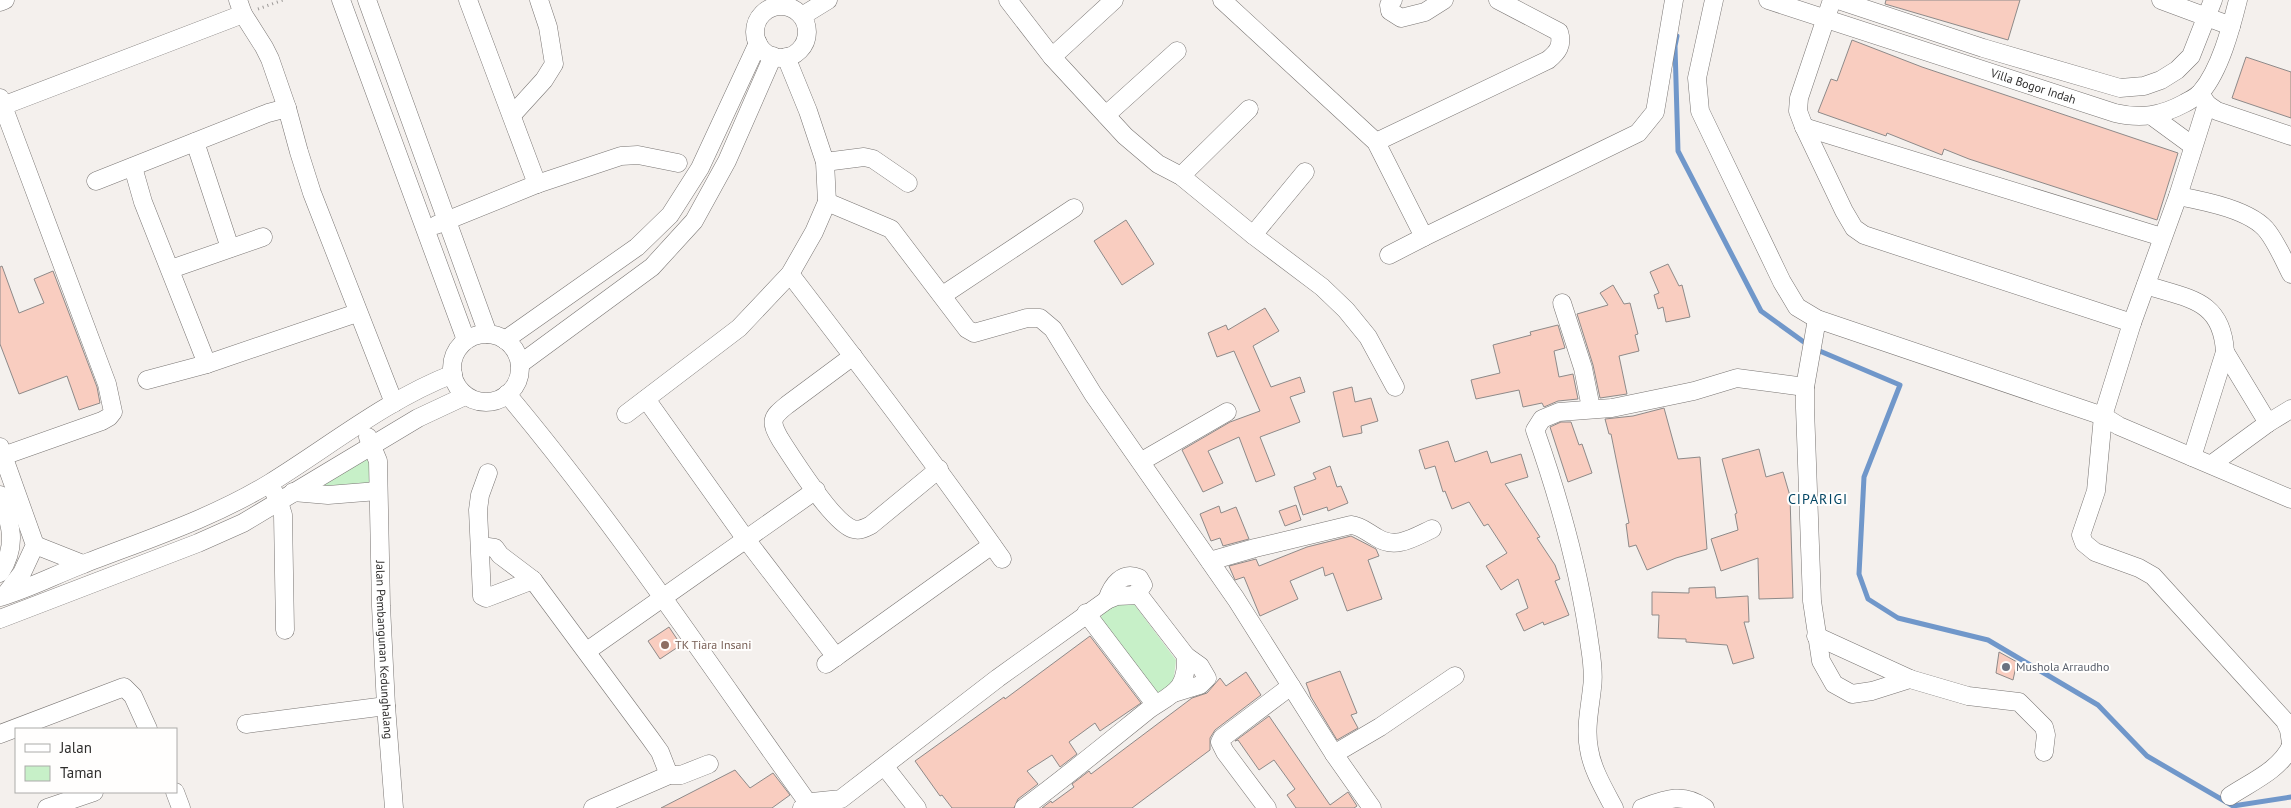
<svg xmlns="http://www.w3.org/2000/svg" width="2291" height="808" font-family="'PT Sans',sans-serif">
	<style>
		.green { fill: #c7f0c8 }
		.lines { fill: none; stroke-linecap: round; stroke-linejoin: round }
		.stream { stroke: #7097ca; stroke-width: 5 }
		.building { fill: #f9cdc0; stroke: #8e8a89 }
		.minor-casing { stroke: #797573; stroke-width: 19 }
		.path { stroke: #9c9997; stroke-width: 3; stroke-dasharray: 1 4; stroke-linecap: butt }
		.minor { stroke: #fff; stroke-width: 18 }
		.education-dot { fill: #8d6e63; stroke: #fffefd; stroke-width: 2 }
		.worship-dot { fill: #6b7280; stroke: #fffefd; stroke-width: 2 }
		.labels { text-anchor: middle; stroke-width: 4; stroke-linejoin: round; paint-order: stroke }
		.street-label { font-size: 12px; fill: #2f2e2d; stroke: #fffefd }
		.education-label { font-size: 12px; fill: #785e54; stroke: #fffefd; text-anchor: start }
		.worship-label { font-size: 12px; fill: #5b616d; stroke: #fffefd; text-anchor: start }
		.neighbourhood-label { font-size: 14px; letter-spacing: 1px; fill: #014463; stroke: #fffefd }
	</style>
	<rect width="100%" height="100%" fill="#f4f0ed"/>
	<path class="green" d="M369 452 371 484 322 488V480Z
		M1112 600H1131L1176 660 1173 685 1158 694 1099 620Z"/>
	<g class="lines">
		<path class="stream" d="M1677 36 1675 46 1678 151 1761 311 1808 345
			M1815 349 1900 385 1864 477 1859 574 1868 599 1898 618 1988 640 2098 705 2147 756 2233 806 2291 797"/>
	</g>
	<path class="building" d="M1886 0H2020L2008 40 1885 4Z
		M1852 40 1922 67 2178 153 2157 220 1969 159 1944 149 1942 155 1887 133 1886 136 1818 112 1831 79 1837 81Z
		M2246 57 2291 72V118L2232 98Z
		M1126 220 1154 264 1122 285 1094 241Z
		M1668 264 1679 286 1682 285 1690 317 1666 322 1663 307 1658 309 1654 295 1659 293 1650 272Z
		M2 266 19 313 44 303 34 279 53 271 97 387 100 403 79 410 67 376 19 394 0 344V267Z
		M1613 285 1624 304 1630 303 1638 334 1635 335 1639 351 1619 356 1627 394 1600 398 1593 365 1577 314 1608 305 1600 293Z
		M1265 308 1279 331 1253 346 1271 387 1300 377 1305 392 1290 397 1300 422 1260 437 1275 475 1256 482 1239 437 1208 451 1223 483 1203 492 1182 450 1230 422 1260 411 1234 351 1217 357 1208 333 1226 325 1228 330Z
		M1558 325 1565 348 1554 351 1559 377 1573 374 1578 399 1558 401 1544 407 1542 403 1523 407 1519 390 1476 399 1471 380 1500 373 1493 345 1531 335 1530 332Z
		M1352 387 1355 402 1371 398 1378 421 1361 426 1362 433 1343 437 1333 392Z
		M1664 408 1678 459 1700 457 1707 549 1676 558 1647 570 1636 545 1629 547 1626 524 1629 523 1611 434H1609L1605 419 1633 416Z
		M1561 422H1571L1579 445 1582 444 1592 473 1568 482 1550 427Z
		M1448 441 1455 462 1487 451 1491 463 1521 454 1528 477 1505 484 1540 537 1537 538 1555 565 1560 579 1555 581 1569 615 1544 625 1543 622 1524 631 1516 614 1528 608 1518 579 1501 590 1486 566 1507 553 1488 524 1484 526 1469 502 1452 509 1445 491 1443 492 1435 466 1425 469 1419 450Z
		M1759 449 1766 477 1783 472 1790 496 1793 598 1759 599 1758 558 1721 571 1711 539 1738 530 1735 514 1737 513 1722 459Z
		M1330 466 1337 487 1341 486 1348 503 1328 511 1327 507 1303 515 1294 487 1316 479 1313 473Z
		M1296 505 1301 520 1285 526 1279 511Z
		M1219 506 1221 513 1236 507 1249 539 1223 546 1220 538 1211 541 1200 514Z
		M1351 536 1376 549 1379 556 1368 560 1382 599 1347 611 1333 573 1325 576 1323 567 1290 581 1298 599 1260 616 1244 577 1235 580 1229 566 1256 559 1259 566 1307 547Z
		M1715 587 1716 598 1748 596 1749 622H1744L1754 658 1733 664 1727 645 1686 642V639L1658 638 1659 615H1652V592L1689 593V588Z
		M669 627 681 645 660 659 648 641Z
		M1090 636 1141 703 1100 731 1095 723 1069 742 1077 754 1060 767 1052 755 1027 771 1038 784 1018 799 1014 808H952L942 795 940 796 915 761 1004 697 1005 699Z
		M1999 652 2017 662 2013 680 1996 673Z
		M1340 671 1357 713 1351 715 1358 728 1337 740 1311 697 1306 683Z
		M1246 672 1261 695 1215 730 1210 738V750L1132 808H1042L1051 801 1052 803 1074 787 1072 784 1089 771 1091 774 1192 698 1207 693 1220 678 1226 686Z
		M1269 716 1330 805 1348 792 1357 806 1354 808H1296L1287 795 1295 789 1274 760 1259 770 1238 740 1235 741Z
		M735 770 750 788 773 773 790 795 772 808H661Z"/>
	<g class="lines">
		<defs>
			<g id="minor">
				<path d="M238 0 243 14 264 47 270 59 287 108 299 152 312 193 394 403"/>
				<path d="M341 0 466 340"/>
				<path d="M367 0 488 334"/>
				<path d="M468 0 537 184"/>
				<path d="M1008 0 1052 57 1125 136 1158 164 1181 176 1253 235 1322 287 1346 310 1368 337 1395 387"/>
				<path d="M1222 0 1376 142 1424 237 1638 133 1655 112 1674 0"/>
				<path d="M1393 0 1389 5 1390 11 1401 18 1425 12 1444 0"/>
				<path d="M1714 0 1697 78 1700 111 1782 282 1797 307 1817 319 2103 416 2132 323 2178 196 2207 104 2200 93"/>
				<path id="s1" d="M1768 0 2115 113C2141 119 2161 116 2185 103 2190 100 2197 97 2201 92 2220 70 2231 28 2238 0"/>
				<path d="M1832 0 1799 98 1798 111 1804 127 1844 211 1854 228 1864 235 2132 323"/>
				<path d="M1838 0 1983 48 2120 88 2144 86 2161 80 2177 70 2191 56 2213 0"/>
				<path d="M2161 0 2231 26"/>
				<path d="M0 2 5 0"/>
				<circle cx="781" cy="32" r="26"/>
				<path d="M802 16 828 0"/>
				<path d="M1052 57 1114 0"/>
				<path d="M0 98 107 384 113 412 109 417 102 421 3 456"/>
				<path d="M2207 104 2217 111 2291 136"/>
				<path d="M0 107 243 14"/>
				<path d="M513 114 544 80 554 64 548 27 539 0"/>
				<path d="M1106 115 1177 51"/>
				<path d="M2152 116 2193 146"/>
				<path d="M1804 127 2162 237"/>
				<path d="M195 142 230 248"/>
				<path d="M1376 142 1548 60C1558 52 1563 45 1559 32L1498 0"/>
				<path d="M825 162 864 157 873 159 908 183"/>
				<path d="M133 167 143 202 207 364"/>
				<path d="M1181 176 1249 109"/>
				<path d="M96 181 268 113 287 108"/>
				<path d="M2178 196C2204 201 2252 210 2268 232 2277 244 2284 260 2291 274"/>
				<path d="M827 202 891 229 967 329 974 333 1027 318H1040L1053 329 1093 394 1236 599 1334 754 1372 808"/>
				<path d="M436 225 537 184 621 156 638 155 678 163"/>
				<path d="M1253 235 1305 172"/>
				<path d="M1389 255 1424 237"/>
				<path d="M171 269 263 237"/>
				<path d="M790 274C862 368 934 462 1002 559"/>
				<path d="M2146 285C2188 299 2222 299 2225 352L2192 457"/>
				<path d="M943 295 1074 208"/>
				<path d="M1562 303 1583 368 1591 408"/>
				<path d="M1817 319 1805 387V408L1812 601 1821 661 1834 684 1852 694 1872 691 1910 679 1968 696 2019 702 2044 727 2046 735 2044 752"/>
				<circle cx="486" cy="368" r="34"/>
				<path d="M505 340 637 247 670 215 700 168 758 43"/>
				<path d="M2225 352 2268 423"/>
				<path d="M853 356 787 405C771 418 770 421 780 439 793 459 833 523 853 529 860 531 865 528 871 525L939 469"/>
				<path d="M520 364 652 267 694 221 727 161 773 56"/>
				<path d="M147 380 207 364 357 313"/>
				<path d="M507 394C616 524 710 666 808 803"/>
				<path d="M646 399 745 538 836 657"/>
				<path d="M626 414 739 328 790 274 814 232 827 202 825 162 808 111 786 57"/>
				<path id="s2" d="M368 437 378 461 381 606 386 706 394 808"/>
				<path d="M0 447 35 545 22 573 5 595"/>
				<path d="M1142 461 1227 412"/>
				<path d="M2212 464 2268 423 2291 409"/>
				<path d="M488 473 480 495 478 510 482 596 486 598 533 580"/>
				<path d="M274 492 279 502 283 515 285 630"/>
				<path d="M293 492 328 495 378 491"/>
				<path d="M0 495C11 524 18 545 0 573"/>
				<path d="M2291 499 2119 426 2103 416 2096 491 2081 535 2084 543 2095 552 2139 568 2153 576 2285 721 2289 730 2291 743"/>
				<path d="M35 545 83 564"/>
				<path d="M481 546 495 548 500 555 533 580 650 738 660 752 669 775"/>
				<path d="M1210 561 1255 548 1351 525C1361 526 1367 532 1376 537 1395 550 1413 538 1432 529"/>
				<path d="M0 597C28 589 55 575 81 565 145 540 211 519 270 483 330 446 386 400 453 374"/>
				<path d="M1107 600C1112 585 1122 571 1139 578L1143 585 1136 594"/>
				<path d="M1086 613 1155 704"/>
				<path d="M0 619 198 543 243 523 418 418 465 396"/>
				<path d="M1816 636 1910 679"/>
				<path d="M587 651 816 490"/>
				<path d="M826 664 992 545"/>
				<path d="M1174 693 1200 685 1207 678 1200 666 1186 656"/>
				<path d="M246 724 386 706"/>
				<path d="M0 734 124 687 133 696 148 729"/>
				<path d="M1334 754 1380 727 1455 676"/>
				<path d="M885 767 917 808"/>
				<path d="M175 792 181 808"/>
				<path d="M2230 796C2251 782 2280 770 2291 746"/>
				<path d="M47 808 94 792"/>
				<path d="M593 808 669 775H681L709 764"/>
				<path d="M802 808 812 802 841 799 998 678 1107 600 1117 596 1139 595 1186 656C1186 666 1186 677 1180 686 1172 697 1157 703 1147 711 1106 744 1066 777 1024 808"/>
				<path d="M1267 808 1225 752 1220 742 1222 738 1291 686"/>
				<path d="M1614 808C1604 789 1592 769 1589 749 1585 728 1590 708 1592 688 1594 676 1592 660 1590 647 1580 573 1560 501 1535 430L1542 419 1559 412 1612 408 1694 391 1737 378 1805 387"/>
				<path d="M1642 808C1666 799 1683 792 1705 808"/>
			</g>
		</defs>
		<use href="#minor" class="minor-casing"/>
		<path class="path" d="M258 9 283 0"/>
		<use href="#minor" class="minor"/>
	</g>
	<circle class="education-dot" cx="665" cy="645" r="5"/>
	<circle class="worship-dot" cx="2006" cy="667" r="5"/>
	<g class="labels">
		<g class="street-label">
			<text dy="4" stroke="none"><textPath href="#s1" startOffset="279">Villa Bogor Indah</textPath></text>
			<text dy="4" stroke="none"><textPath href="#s2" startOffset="215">Jalan Pembangunan Kedunghalang</textPath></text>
		</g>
		<g class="education-label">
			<text x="675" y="649">TK Tiara Insani</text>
		</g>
		<g class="worship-label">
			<text x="2016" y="671">Mushola Arraudho</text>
		</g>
		<g class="neighbourhood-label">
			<text x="1818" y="504">CIPARIGI</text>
		</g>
	</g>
	<rect x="15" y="728" width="162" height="65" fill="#fffefd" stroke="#acabaa"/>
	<rect x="25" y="744" width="25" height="8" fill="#ffffff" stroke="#acabaa"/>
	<text x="60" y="753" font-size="15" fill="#2f2e2d">Jalan</text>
	<rect x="25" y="766" width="25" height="15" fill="#c7f0c8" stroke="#acabaa"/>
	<text x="60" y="778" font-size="15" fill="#2f2e2d">Taman</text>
</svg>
